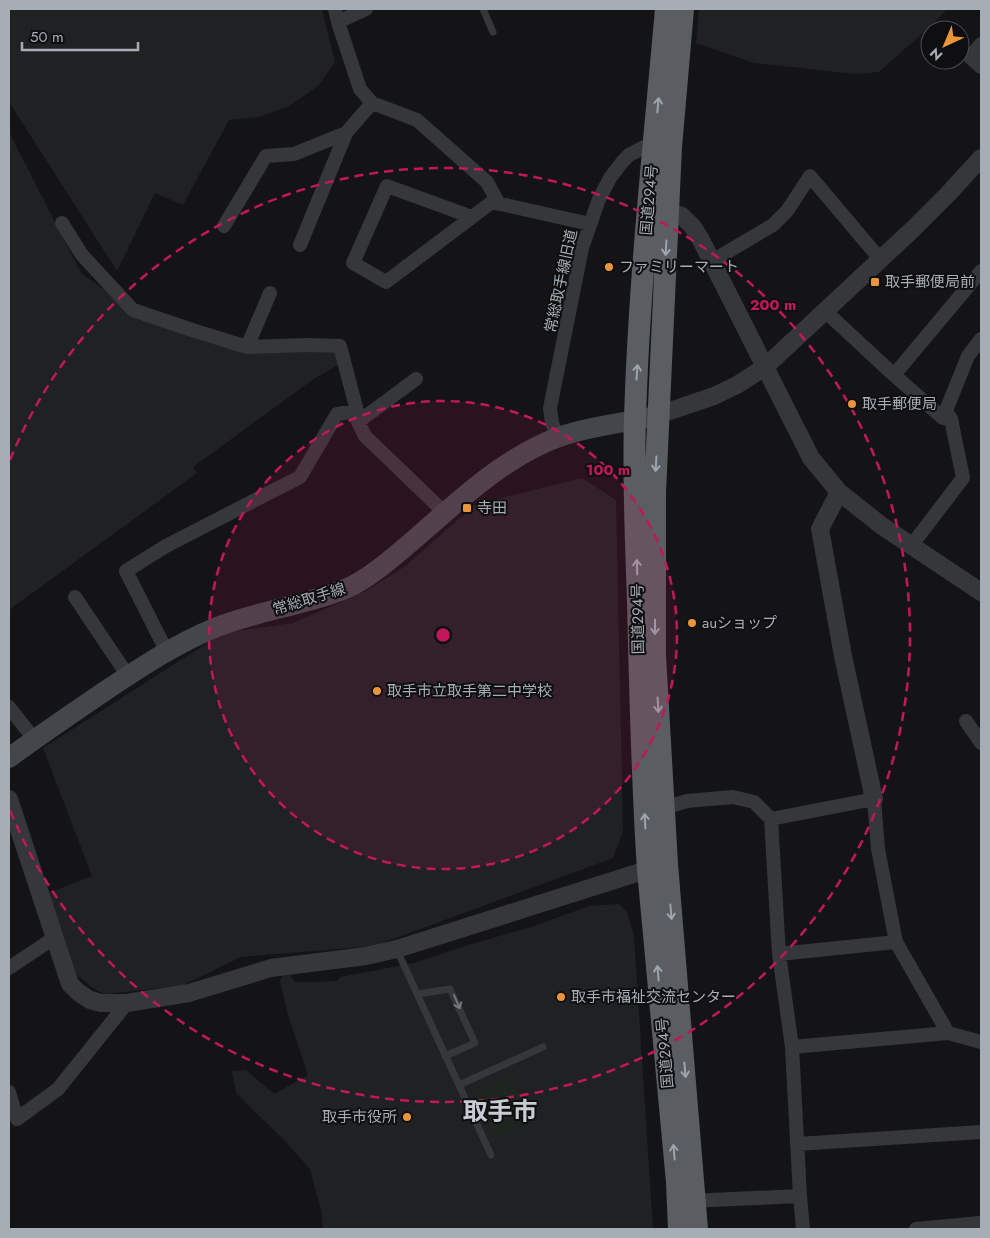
<svg xmlns="http://www.w3.org/2000/svg" width="990" height="1238" font-family="Jost,'Noto Sans JP',sans-serif">
	<style>
		.built { fill: #202123 }
		.green { fill: #1e251e }
		.lines { fill: none; stroke-linecap: round; stroke-linejoin: round }
		.service { stroke: #35373b; stroke-width: 7 }
		.minor { stroke: #35373b; stroke-width: 14 }
		.tertiary { stroke: #35373b; stroke-width: 18 }
		.secondary { stroke: #43464a; stroke-width: 20 }
		.trunk { stroke: #5a5d62; stroke-width: 22 }
		.oneway { stroke: #9ea5ad }
		.oneway2 { stroke: #73787e }
		.ring { fill: none; stroke: #c2185b; stroke-width: 2.5; stroke-dasharray: 9 6 }
		.poi-dot { fill: #e99539; stroke: #0f0f11; stroke-width: 2 }
		.labels { text-anchor: middle; stroke-width: 4; stroke-linejoin: round; paint-order: stroke }
		.street-label { font-size: 15px; fill: #a6adb5; stroke: #0f0f11 }
		.poi-label { font-size: 15px; fill: #a6adb5; stroke: #0f0f11; text-anchor: start }
		.town-label { font-size: 25px; font-weight: bold; fill: #c7cbd2; stroke: #0f0f11 }
		.centre { fill: #c2185b; stroke: #0f0f11; stroke-width: 2.5 }
		.ring-label { font-size: 15px; text-anchor: middle; font-weight: bold; fill: #c2185b; stroke: #0f0f11; stroke-width: 4; stroke-linejoin: round; paint-order: stroke }
	</style>
	<rect width="100%" height="100%" fill="#141416"/>
	<path class="built" d="M9 9H322L335 62 318 86 289 106 259 117 229 120 183 205 155 193 117 271 9 102Z
		M699 9H947L934 23 879 72 855 74 754 63 696 43Z
		M9 132 81 273 152 324 231 348 336 353 340 364 315 378 193 467 197 473 9 610Z
		M582 478 616 500 623 832 613 858 374 946 241 957 182 986 104 994 93 988 72 971 46 894 92 876 43 748 223 633 293 623 364 592 404 567 476 504Z
		M619 904 627 912 634 936 653 1229H323L321 1210 310 1169 286 1142 236 1093 232 1071 246 1070 274 1094 308 1075 288 1015 280 981 285 973 289 974 295 982H315L337 981 340 977 414 963 468 945 531 927 589 906Z"/>
	<path class="green" d="M512 1078 532 1120 495 1137 475 1093Z"/>
	<g class="lines">
		<path class="service" d="M483 9 493 32
			M397 950 491 1155
			M417 994 450 989 475 1043 445 1056
			M459 1085 543 1047"/>
		<path class="minor" d="M335 9 338 22
			M366 9 338 22 360 89 372 103
			M981 44 970 57 981 67
			M472 217 387 186 353 263 386 282 492 202 590 224
			M62 223 82 255 133 310 192 330 247 347 307 345 340 346 357 411 337 414 300 477 166 546 126 571 167 652
			M224 226 266 156 294 154 346 133
			M300 245 346 133 372 103 417 120 487 182 499 204
			M712 261 773 225 787 211 810 176 880 259
			M825 311 894 375 943 418 968 356 981 339
			M247 347 270 293
			M894 375 981 271
			M357 413 358 422 416 379
			M358 422 365 436 445 513
			M558 438 552 423 550 408 582 248 599 199 610 178 623 161 629 155 644 147 659 144
			M911 546 963 478 951 419 946 411
			M75 597 128 676
			M9 707 34 739
			M966 721 981 743
			M664 808 687 801 733 797 754 802 771 819
			M779 954 896 942
			M9 968 54 938
			M792 1047 948 1033
			M9 1092 17 1119 58 1089 127 1003
			M797 1144 981 1132
			M689 1201 800 1196
			M803 1229 800 1196 792 1047 779 954 771 819 874 799 878 849 896 942 948 1033 981 1042
			M916 1229 980 1223"/>
		<path class="tertiary" d="M668 212 682 216 693 227 700 238 811 458 839 492 882 526 981 592
			M658 415 714 396 737 385 765 367 913 229 948 194 981 158
			M839 492 820 529 843 656 874 799
			M9 799 70 984 78 992 90 1000 101 1003H127L189 993 271 968 366 956 397 949 659 866"/>
		<path class="secondary" d="M9 758C40 735 73 713 105 691 141 667 177 643 217 627 243 617 270 611 297 604 316 599 336 594 354 585 377 572 397 554 417 537 455 504 493 468 538 446 573 428 613 425 651 417"/>
		<path class="trunk" d="M666 9C654 145 639 282 635 419 633 480 636 541 638 601 640 691 642 780 648 870L677 1182 679 1229
			M683 9 671 147 655 492V656L667 864 697 1229"/>
	</g>
	<defs><path id="oneway-shaft" d="M-6 0H5M1.5-3L5.5 0L1.5 3" fill="none" stroke-width="1.6" stroke-linecap="round" stroke-linejoin="round" transform="scale(1.25)"/></defs>
	<g class="oneway">
		<use href="#oneway-shaft" transform="translate(658 105) rotate(-85)"/>
		<use href="#oneway-shaft" transform="translate(666 248) rotate(93)"/>
		<use href="#oneway-shaft" transform="translate(637 372) rotate(-86)"/>
		<use href="#oneway-shaft" transform="translate(656 464) rotate(93)"/>
		<use href="#oneway-shaft" transform="translate(637 567) rotate(-92)"/>
		<use href="#oneway-shaft" transform="translate(655 627) rotate(90)"/>
		<use href="#oneway-shaft" transform="translate(658 705) rotate(87)"/>
		<use href="#oneway-shaft" transform="translate(645 821) rotate(-93)"/>
		<use href="#oneway-shaft" transform="translate(671 912) rotate(85)"/>
		<use href="#oneway-shaft" transform="translate(658 973) rotate(-95)"/>
		<use href="#oneway-shaft" transform="translate(685 1070) rotate(85)"/>
		<use href="#oneway-shaft" transform="translate(674 1152) rotate(-95)"/>
	</g>
	<use class="oneway2" href="#oneway-shaft" transform="translate(457 1002) rotate(66)"/>
	<circle cx="443" cy="635" r="234" fill="#c2185b" fill-opacity=".12"/>
	<g class="ring">
		<circle cx="443" cy="635" r="234"/>
		<path d="M10 460A467 467 0 1 1 10 810"/>
	</g>
	<g class="poi-dot">
		<circle cx="609" cy="267" r="5"/>
		<rect x="870" y="277" width="10" height="10" rx="2.5"/>
		<circle cx="852" cy="404" r="5"/>
		<rect x="462" y="503" width="10" height="10" rx="2.5"/>
		<circle cx="692" cy="623" r="5"/>
		<circle cx="377" cy="691" r="5"/>
		<circle cx="561" cy="997" r="5"/>
		<circle cx="407" cy="1117" r="5"/>
	</g>
	<g class="labels">
		<g class="street-label">
			<text transform="translate(649 200) rotate(-85)" y="5">国道294号</text>
			<text transform="translate(561 281) rotate(-78)" y="5">常総取手線旧道</text>
			<text transform="translate(309 599) rotate(-17)" y="5">常総取手線</text>
			<text transform="translate(638 619) rotate(-91)" y="5">国道294号</text>
			<text transform="translate(665 1053) rotate(-95)" y="5">国道294号</text>
		</g>
		<g class="poi-label">
			<text x="619" y="272">ファミリーマート</text>
			<text x="885" y="287">取手郵便局前</text>
			<text x="862" y="409">取手郵便局</text>
			<text x="477" y="513">寺田</text>
			<text x="702" y="628">auショップ</text>
			<text x="387" y="696">取手市立取手第二中学校</text>
			<text x="571" y="1002">取手市福祉交流センター</text>
			<text x="397" y="1122" text-anchor="end">取手市役所</text>
		</g>
		<g class="town-label">
			<text x="500" y="1120">取手市</text>
		</g>
	</g>
	<circle cx="443" cy="635" r="8" class="centre"/>
	<g class="ring-label">
		<text x="773" y="310">200 m</text>
		<text x="608" y="475">100 m</text>
	</g>
	<rect width="990" height="1238" fill="none" stroke="#a6adb5" stroke-width="20"/>
	<g transform="translate(945 45) rotate(224)"><circle r="24" fill="#0f0f11" stroke="#4b4e53"/>
	<path d="M0-4L9 19L0 12L-9 19Z" fill="#e99539"/>
	<text y="-8" font-size="14" font-weight="bold" text-anchor="middle" fill="#a6adb5">N</text>
	</g>
	<path d="M22 42v8h116v-8" fill="none" stroke="#a6adb5" stroke-width="2.5"/>
	<text x="30" y="42" font-size="15" fill="#a6adb5" stroke="#0f0f11" stroke-width="4" paint-order="stroke">50 m</text>
</svg>
